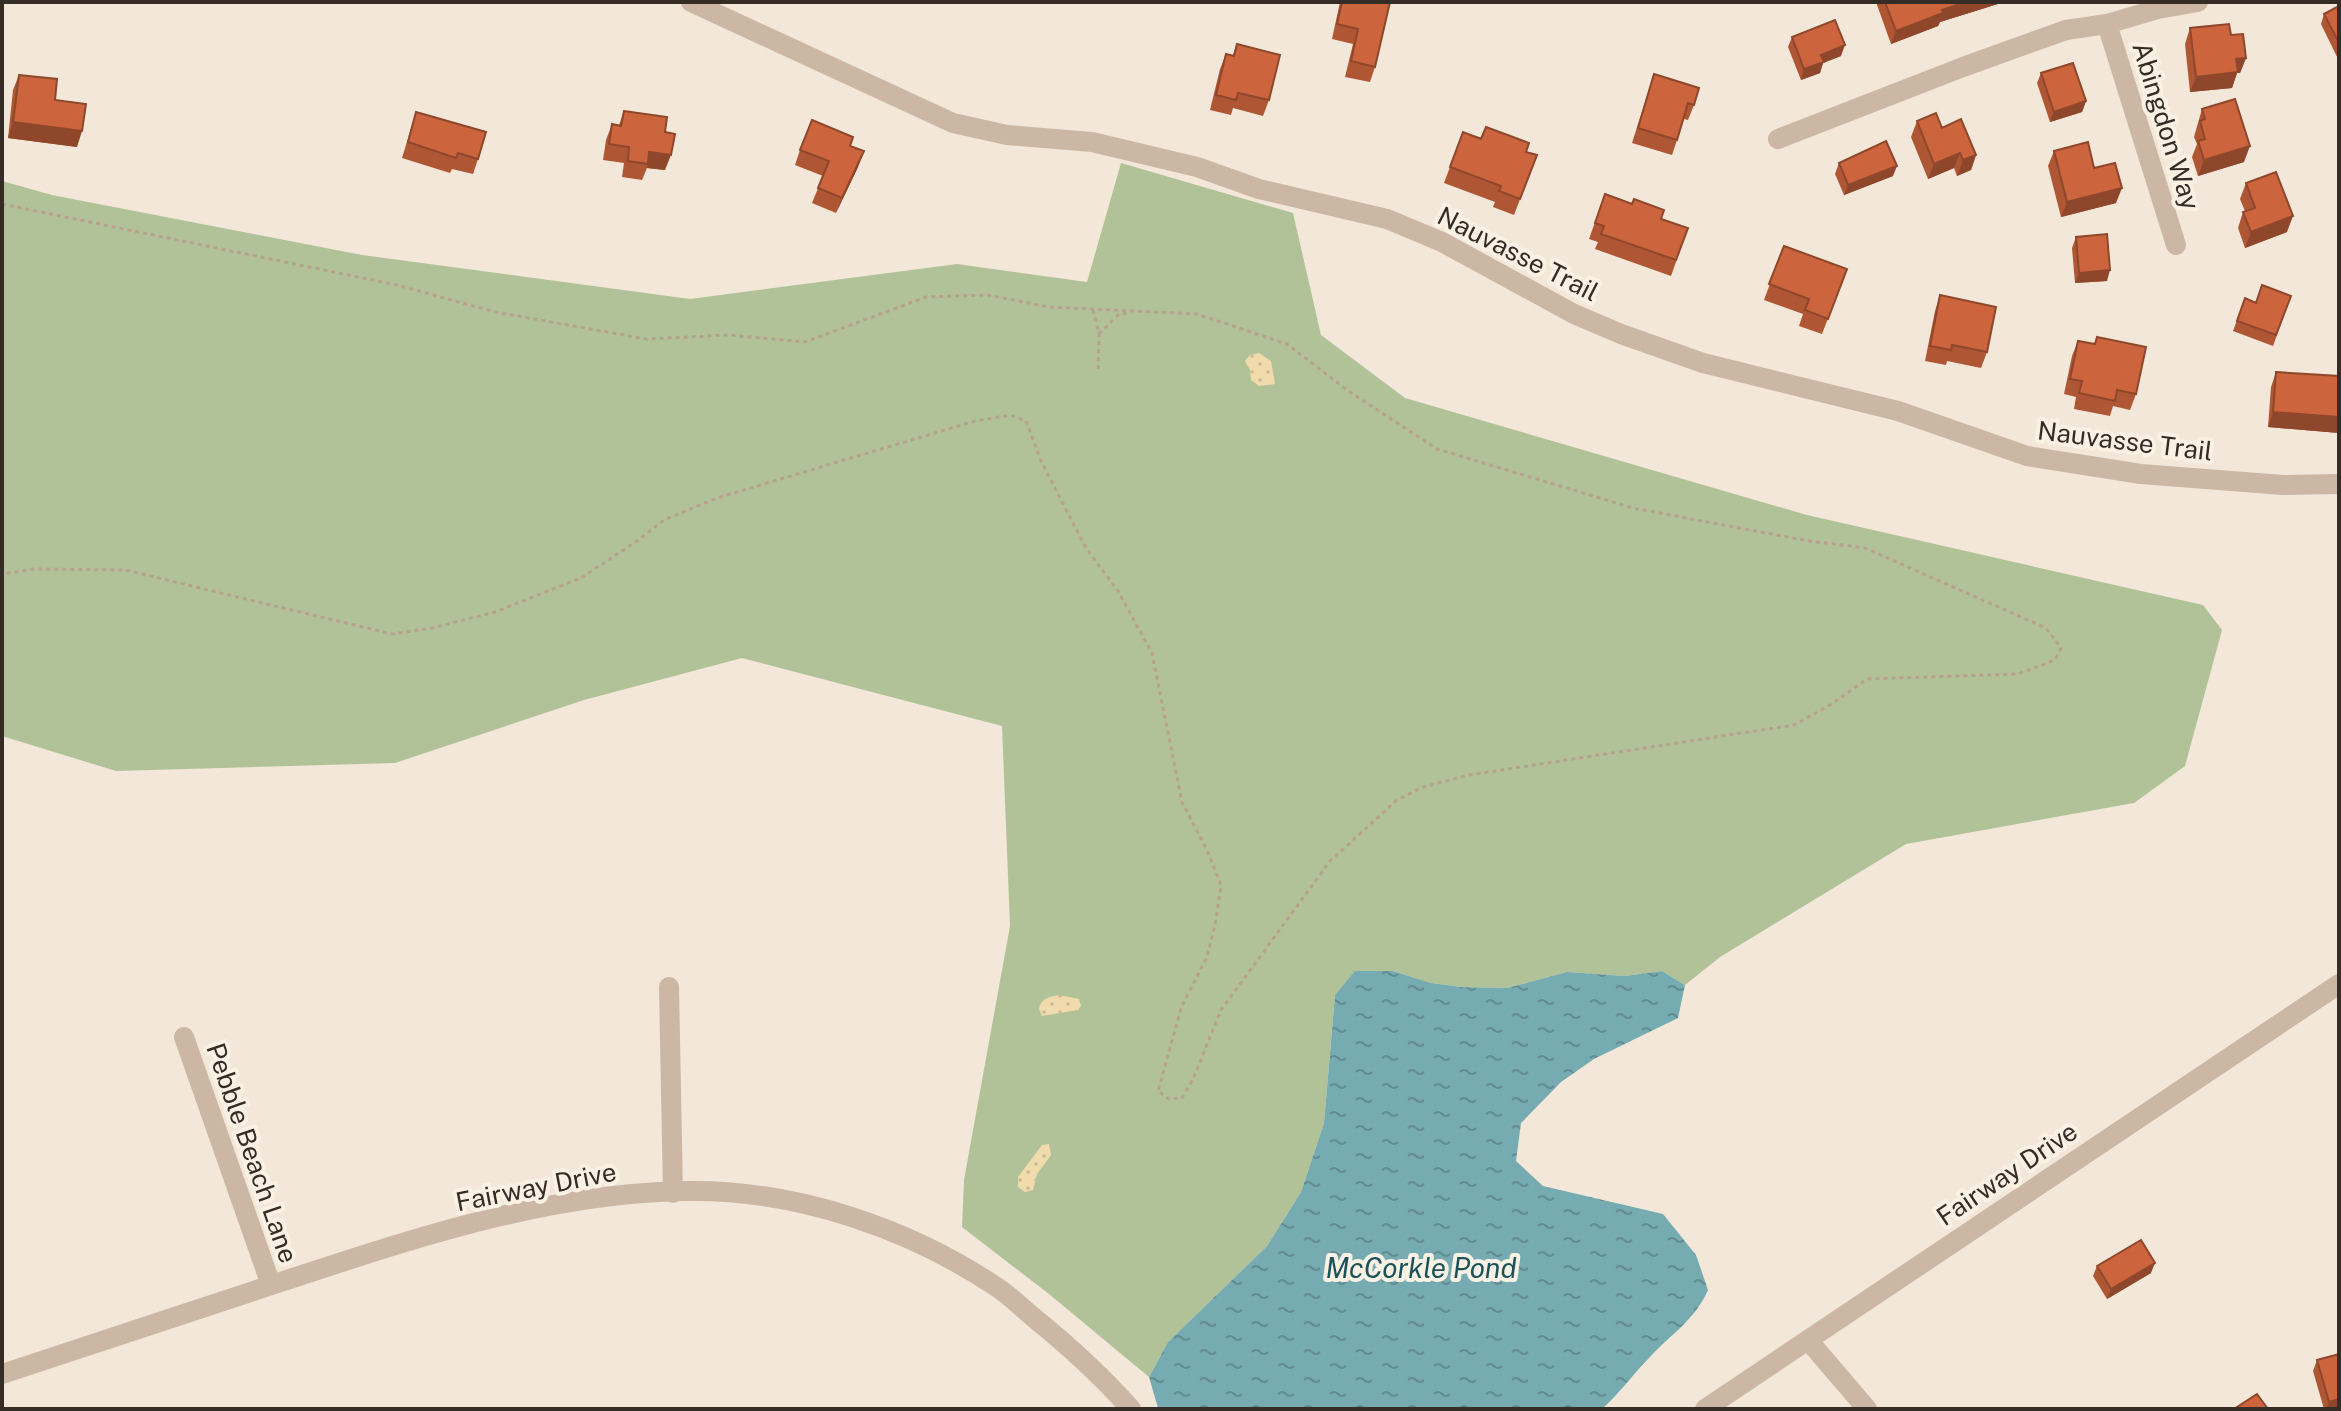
<svg xmlns="http://www.w3.org/2000/svg" width="2341" height="1411" font-family="'Public Sans',sans-serif">
	<style>
		.grass { fill: #b2c298 }
		.sand { fill: url(#sand-dots) }
		.water { fill: url(#water-ripples) }
		.lines { fill: none; stroke-linecap: round; stroke-linejoin: round }
		.path { stroke: #b7a18e; stroke-width: 3; stroke-dasharray: 4 4; stroke-linecap: butt }
		.minor { stroke: #cbb7a4; stroke-width: 20 }
		.wall { fill: #af5734 }
		.shaded-wall { fill: #8f472b }
		.building { fill: #cc653d; stroke: #8f472b; stroke-width: 2 }
		.labels { text-anchor: middle; stroke-width: 8; stroke-linejoin: round; paint-order: stroke }
		.street-label { font-size: 26px; fill: #362c26; stroke: #faf1e5 }
		.water-label { font-size: 28px; font-style: italic; fill: #1a5359; stroke: #faf1e5 }
	</style>
	<defs>
		<pattern id="sand-dots" width="8" height="8" patternUnits="userSpaceOnUse" patternTransform="scale(2)"><rect width="8" height="8" fill="#f0dbad"/><path d="M2 2h.1M6 6h.1" fill="none" stroke="#cebc95" stroke-width="1.8" stroke-linecap="round"/></pattern>
		<pattern id="water-ripples" width="26" height="14" patternUnits="userSpaceOnUse" patternTransform="scale(2)"><rect width="26" height="14" fill="#76acb1"/><path d="M2 4q2-2 4 0t4 0M15 11q2-2 4 0t4 0" fill="none" stroke="#628c90"/></pattern>
	</defs>
	<rect width="100%" height="100%" fill="#f2e7d8"/>
	<path class="grass" d="M1121 163 1293 213 1321 335 1405 398 1807 515 2203 605 2222 630 2185 766 2134 803 1906 844 1720 957 1685 985 1662 971 1625 976 1567 972 1507 988 1462 987 1431 983 1393 971 1335 995 1324 1123 1301 1192 1267 1246 1168 1342 1149 1377 1049 1294 962 1227 964 1180 1010 926 1002 726 742 658 584 700 395 763 116 771 2 736V181L52 195 362 255 690 299 957 264 1087 282Z"/>
	<path class="sand" d="M1259 353 1271 361 1275 384 1259 386 1251 380 1250 370 1245 361 1250 355Z
		M1059 995 1079 999 1081 1006 1078 1010 1042 1016 1039 1009C1041 998 1049 997 1059 995Z
		M1049 1144 1051 1155 1037 1174 1033 1190 1025 1192 1018 1187V1177L1042 1145Z"/>
	<path class="water" d="M1355 971H1393L1431 983 1462 987 1507 988 1567 972 1625 976 1662 971 1685 985 1678 1018 1594 1059 1561 1082 1521 1123 1516 1161 1543 1186 1663 1214 1696 1255 1708 1290C1695 1320 1671 1334 1650 1357 1633 1374 1620 1393 1602 1409L1158 1408 1149 1377 1168 1342 1267 1246 1301 1192 1324 1123 1335 995Z"/>
	<g class="lines">
		<path class="path" d="M2 204 397 285 495 312 646 339 728 335 805 342 926 297 988 295 1049 307 1197 314 1287 344 1347 390 1437 449 1633 508 1809 541 1865 548 2046 628 2061 648 2055 660 2018 674 1867 679 1830 705 1794 725 1469 775 1423 787 1397 800 1330 861 1221 1010 1193 1079 1182 1098 1169 1099 1158 1091 1181 1008 1207 957 1216 920 1221 885 1207 850 1182 802 1152 653 1118 591 1086 548 1041 461 1026 421 1011 415 975 421 717 498 664 520 637 541 581 578 495 612 432 628 392 634 125 570 34 569 2 574
			M1093 310 1099 334 1098 372
			M1099 334 1118 315 1127 313"/>
		<path class="minor" d="M691 2 953 123 1007 135 1092 142 1197 167 1259 189 1387 219 1442 242 1574 314 1621 334 1703 363 1898 411 2027 456 2141 474 2283 485 2339 484
			M2107 24 2176 245
			M1778 139 1963 67 2066 30 2107 24 2158 9 2198 2
			M669 987 673 1193
			M184 1037 271 1285
			M1808 1340 1867 1409
			M2 1374C103 1341 204 1307 305 1274 430 1233 561 1191 694 1191 798 1191 908 1228 995 1286 1008 1294 1020 1306 1033 1317 1070 1347 1099 1373 1131 1409
			M1705 1409 2339 984"/>
	</g>
	<path class="wall" d="M1340 2H1390L1375 67 1370 82 1345 77 1353 44 1332 39Z
		M1876 2H2002L2001 3 1940 22 1938 26 1891 44Z
		M2339 6V61L2321 24 2324 14Z
		M2190 28 2231 35 2246 58 2240 73H2237L2232 88 2190 92 2185 44Z
		M1792 37 1841 56 1823 63 1820 73 1801 80 1788 47Z
		M1237 44 1269 100 1263 116 1233 108 1231 115 1210 110 1220 69 1226 54 1233 55Z
		M2041 73 2086 101 2082 112 2050 122 2037 83Z
		M1654 74 1694 105 1688 120 1684 119 1672 155 1632 143Z
		M19 75 55 100 77 147 8 138 13 90Z
		M2202 109 2244 162 2198 176 2192 157 2197 144 2194 137Z
		M624 111 665 132V170L647 168 642 180 622 177 624 163 603 160 606 140 612 124 619 125Z
		M416 112 478 159 473 174 452 169 450 173 402 158Z
		M1917 121 1942 128 1976 155 1971 170 1957 176 1954 168 1928 179 1911 137Z
		M1463 132 1537 155 1514 215 1493 207 1495 202 1444 183Z
		M850 146 858 167 836 213 812 203 823 176 795 165 800 150Z
		M2054 151 2094 168 2116 203 2061 217 2048 166Z
		M1839 163 1893 176 1844 195 1835 174Z
		M2246 183 2287 232 2245 248 2238 228 2243 212 2245 211 2240 199Z
		M1605 194 1632 204 1661 219 1688 228 1671 276 1595 249 1598 242 1589 239Z
		M2076 237 2107 281 2075 283 2072 248Z
		M1784 246 1847 269 1822 334 1799 326 1803 314 1764 300Z
		M1940 295 1987 352 1981 368 1947 361 1946 365 1925 361 1935 311Z
		M2291 296 2273 346 2233 331 2245 298 2256 302Z
		M2097 337 2136 394 2130 410 2113 406 2110 416 2074 409 2076 397 2064 394 2072 356 2078 341 2094 344Z
		M2276 372 2339 376V433L2268 427 2271 387Z
		M2097 1266 2151 1273 2107 1299 2093 1276Z
		M2317 1360 2339 1409H2324L2313 1371Z"/>
	<path class="shaded-wall" d="M1967 2H2002L2001 3 1940 22 1938 26 1891 44 1896 31 1942 10Z
		M1845 45 1841 56 1823 63 1820 73 1801 80 1804 69 1821 55Z
		M2246 58 2240 73H2237L2232 88 2190 92 2196 77 2236 59Z
		M2086 101 2082 112 2050 122 2054 112Z
		M13 122 82 131 77 147 8 138Z
		M2250 146 2244 162 2198 176 2204 160Z
		M864 151 858 167 836 213 842 198Z
		M649 152 671 155 665 170 647 168Z
		M1960 153 1954 168 1928 179 1934 164Z
		M1976 155 1971 170 1957 176 1963 160Z
		M1897 166 1893 176 1844 195 1848 185Z
		M2122 188 2116 203 2061 217 2067 202Z
		M2293 216 2287 232 2245 248 2251 232Z
		M2110 270 2107 281 2075 283 2079 273Z
		M2273 412 2339 417V433L2268 427Z
		M2155 1263 2151 1273 2107 1299 2111 1289Z
		M2339 1399V1409H2326L2329 1402Z"/>
	<path class="building" d="M1342 2H1390L1375 67 1351 61 1358 29 1337 24Z
		M1885 2H1967L1942 10 1943 13 1896 31Z
		M2339 6V43L2324 14Z
		M1835 20 1845 45 1821 55 1824 62 1804 69 1792 37Z
		M2229 24 2231 35 2243 34 2246 58 2236 59 2238 72 2196 77 2190 28Z
		M1237 44 1280 55 1269 100 1238 93 1236 100 1216 95 1226 54 1234 56Z
		M2073 63 2086 101 2054 112 2041 73Z
		M1654 74 1699 88 1694 105 1688 103 1677 140 1638 128Z
		M19 75 57 79 55 100 86 104 82 131 13 122Z
		M2235 99 2250 146 2204 160 2198 141 2205 139 2200 121 2205 119 2202 109Z
		M624 111 667 117 665 132 675 134 671 155 649 152 648 164 628 161 629 147 609 144 612 124 621 126Z
		M416 112 486 132 478 159 458 153 456 158 408 142Z
		M1936 113 1942 128 1961 119 1976 155 1963 160 1960 153 1934 164 1917 121Z
		M812 120 853 137 850 146 864 151 842 198 818 188 829 161 800 150Z
		M1486 127 1529 143 1526 152 1537 155 1520 199 1499 191 1501 186 1450 167 1463 132 1481 139Z
		M1886 141 1897 166 1848 185 1839 163Z
		M2088 142 2094 168 2115 163 2122 188 2067 202 2054 151Z
		M2276 172 2293 216 2251 232 2243 212 2255 208 2246 183Z
		M1605 194 1632 204 1634 199 1664 210 1661 219 1688 228 1676 260 1601 234 1604 226 1595 223Z
		M2107 234 2110 270 2079 273 2076 237Z
		M1784 246 1847 269 1828 319 1805 310 1809 299 1769 284Z
		M2262 285 2291 296 2276 335 2237 321 2245 298 2256 303Z
		M1940 295 1996 307 1987 352 1952 345 1951 350 1930 346Z
		M2097 337 2146 347 2136 394 2117 390 2115 401 2079 393 2082 381 2070 379 2078 341 2095 344Z
		M2276 372 2339 376V417L2273 412Z
		M2141 1240 2155 1263 2111 1289 2097 1266Z
		M2339 1354V1399L2329 1402 2317 1360Z
		M2257 1394 2268 1409H2234Z"/>
	<g class="labels">
		<g class="street-label">
			<text transform="translate(2166 126) rotate(73)" y="9">Abingdon Way</text>
			<text transform="translate(1518 254) rotate(27)" y="9">Nauvasse Trail</text>
			<text transform="translate(2125 441) rotate(7)" y="9">Nauvasse Trail</text>
			<text transform="translate(252 1153) rotate(71)" y="9">Pebble Beach Lane</text>
			<text transform="translate(2007 1174) rotate(-34)" y="9">Fairway Drive</text>
			<text transform="translate(536 1187) rotate(-11)" y="9">Fairway Drive</text>
		</g>
		<g class="water-label">
			<text x="1421" y="1278">McCorkle Pond</text>
		</g>
	</g>
	<rect width="2341" height="1411" fill="none" stroke="#362c26" stroke-width="8"/>
</svg>
